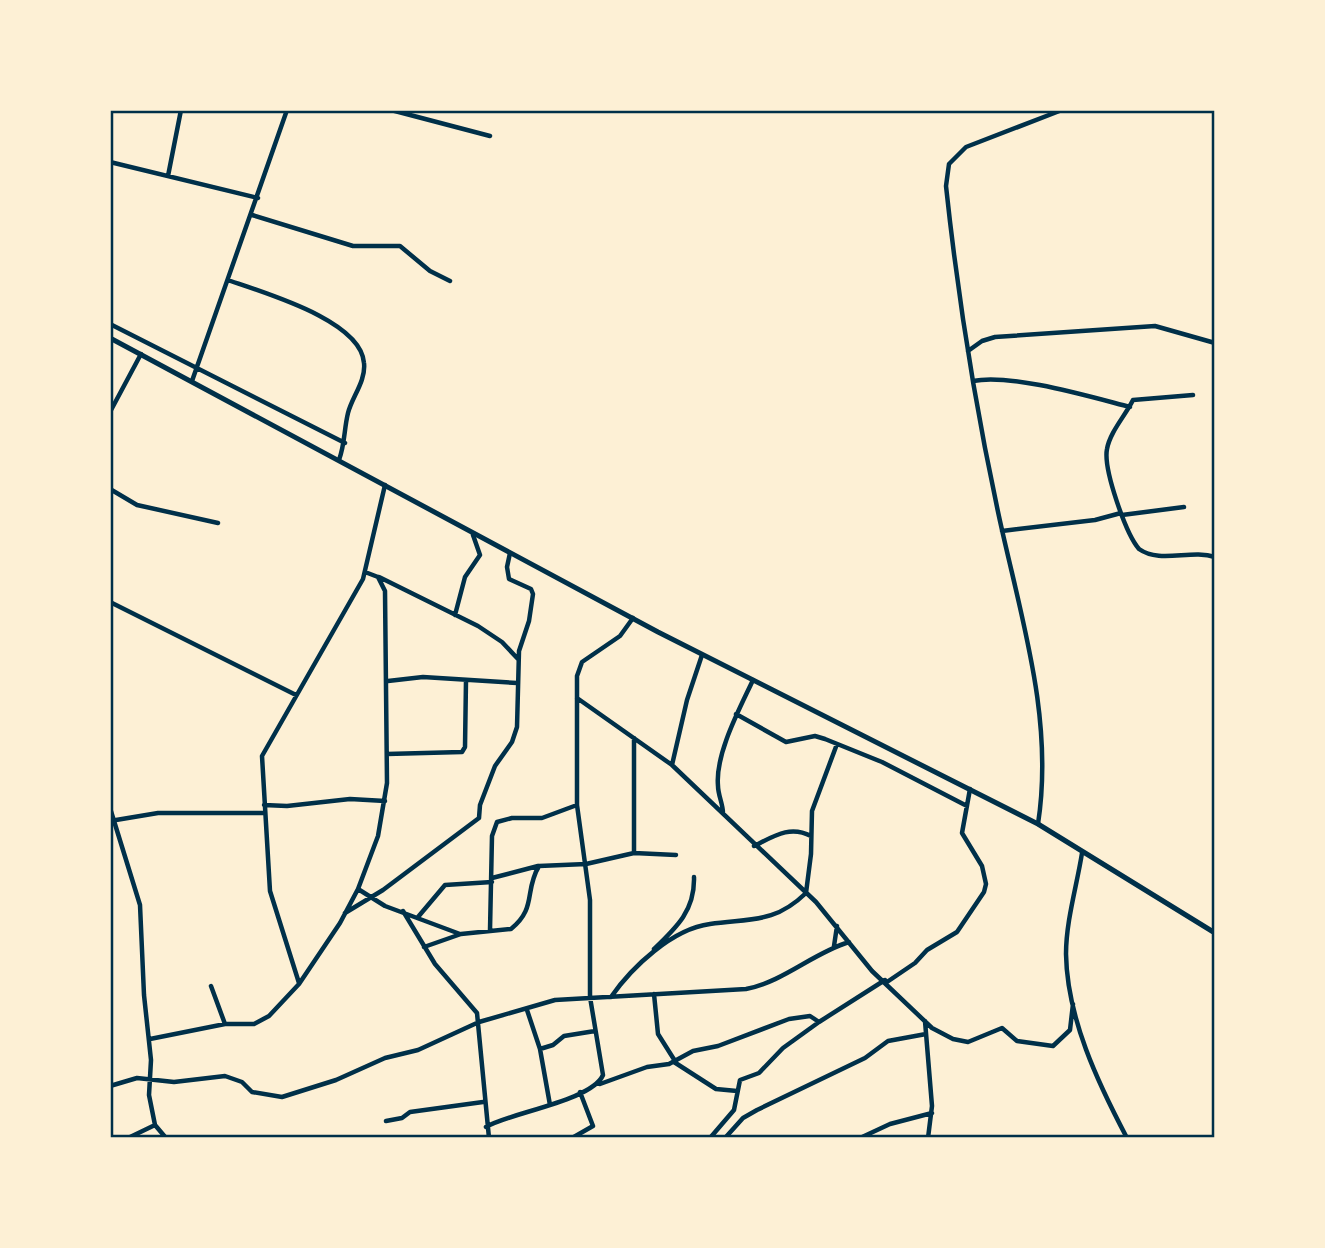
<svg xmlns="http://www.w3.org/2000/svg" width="1325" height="1248" font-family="Lora,serif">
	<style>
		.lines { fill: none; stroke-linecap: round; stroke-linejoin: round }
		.minor { stroke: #003049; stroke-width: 4.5 }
		.tertiary { stroke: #003049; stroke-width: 5 }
		.neatline { fill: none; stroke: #003049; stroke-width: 2.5 }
	</style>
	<rect width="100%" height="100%" fill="#fdf0d5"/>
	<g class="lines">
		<path class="minor" d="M391 110 490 136
			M110 162 258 198
			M168 176 181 110
			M252 215 353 246H400L430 271 450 281
			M228 280C264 293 361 320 364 363 366 381 352 397 348 413 344 429 345 444 339 460
			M110 324 345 443
			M968 351 982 341 995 337 1155 326 1215 343
			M192 381 287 110
			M973 381C1010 373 1091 397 1130 407
			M1193 395 1133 400C1125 416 1110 432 1107 449 1103 469 1126 534 1139 549 1160 564 1191 549 1215 557
			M110 412 141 354
			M110 489 137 505 218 523
			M1122 515 1184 507
			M1002 531 1095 520 1121 513
			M379 577 478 626 502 642 518 659
			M110 602 296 695
			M455 615 465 577 480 555 473 535
			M388 681 423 677 517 683
			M577 698 672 765 816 902 872 971 932 1028 953 1039 968 1042 1002 1028 1017 1041 1053 1046 1070 1030 1073 1004
			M736 714 786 742 815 736 825 739 882 762 967 806
			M387 754 462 752 465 747 466 680
			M672 765 687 700 702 655
			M264 805 287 806 350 799 385 801
			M110 808 140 905 144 995 151 1060 149 1095 155 1125 166 1138
			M723 813C723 804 718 795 718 786 715 754 740 708 753 680
			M116 820 158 813H265
			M1038 824C1054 721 1022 621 1000 521 976 411 958 298 946 186L949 164 966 147 1062 110
			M754 846C774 836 790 825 811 836
			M634 853 676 855
			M1082 853C1077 885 1066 921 1066 954 1067 1018 1098 1083 1127 1138
			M492 878 538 866
			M358 889 385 906 460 934
			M403 911 435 964 477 1013 489 1138
			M345 913 383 890 479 818 480 805 495 766 512 742 517 727 519 651 529 621 533 594 531 589 509 579 507 567 510 553
			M418 917 445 885 492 882
			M490 930 492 836 497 822 512 818H542L577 805
			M834 946 837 926
			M424 947 461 934 511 929C537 908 524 891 539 866L586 864 634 853V738
			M654 949C677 927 695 910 694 877
			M887 982 915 963 927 950 957 932 984 892 986 884 982 866 962 833 970 789
			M299 983 270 891 262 756 363 579 385 485
			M211 986 225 1024
			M654 994 658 1034 675 1061
			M611 997C632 967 672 929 710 924 750 918 774 924 806 893L811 854 812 811 837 744
			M527 1010 540 1049 550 1105
			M925 1021 932 1106 928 1138
			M150 1039 225 1024H254L269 1016 299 984 340 923 358 889 378 836 387 783 385 591 378 577 365 572
			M540 1049 553 1045 564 1036 595 1031
			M674 1062 716 1089 737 1091
			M600 1084 647 1067 669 1064 693 1051 718 1046 789 1019 810 1016 819 1022
			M110 1086 137 1078 174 1082 225 1076 242 1082 252 1092 282 1097 336 1080 385 1058 418 1050 479 1022 555 1000 746 989C783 982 813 953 849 942
			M386 1121 402 1118 410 1112 483 1102
			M486 1127C508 1113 592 1101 603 1075L590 997V900L577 805V676L582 662 620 636 633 618
			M128 1138 155 1125
			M572 1138 593 1126 580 1092
			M710 1138 734 1110 740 1080 759 1073 783 1048 819 1022 885 980
			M725 1138 743 1118 757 1110 865 1058 888 1041 926 1034
			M860 1138 890 1124 932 1113"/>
		<path class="tertiary" d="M110 338 658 632 1038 824 1215 933"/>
	</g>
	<rect width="1325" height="1248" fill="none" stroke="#fdf0d5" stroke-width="224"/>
	<rect x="112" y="112" width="1101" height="1024" class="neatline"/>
</svg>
